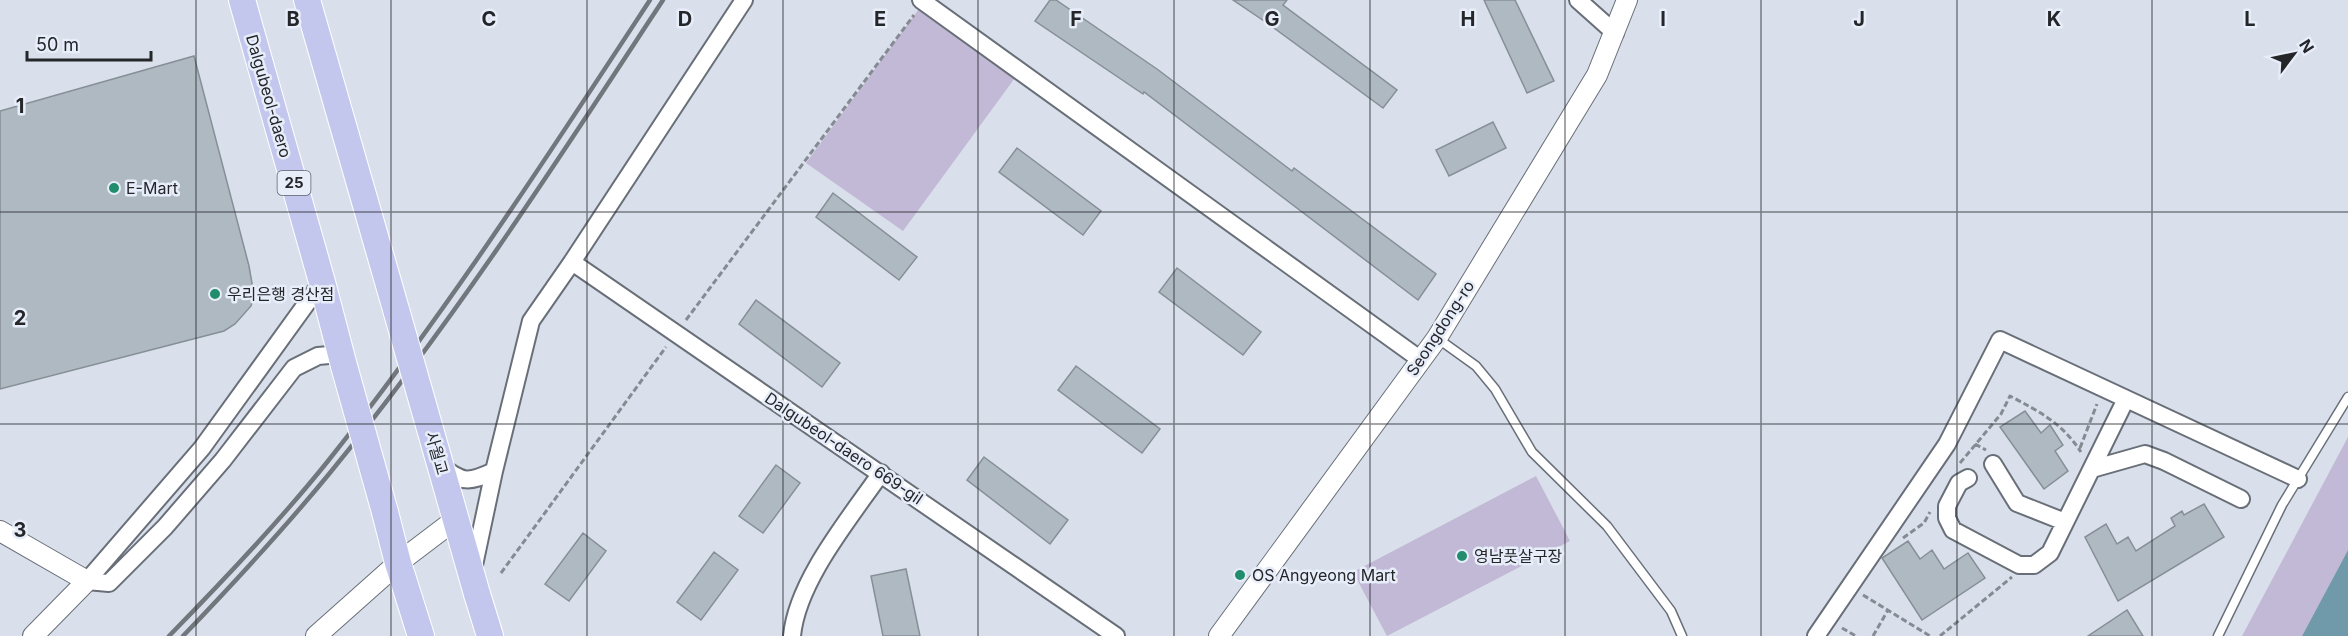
<svg xmlns="http://www.w3.org/2000/svg" width="2348" height="636" font-family="Inter,'Noto Sans KR',sans-serif">
	<style>
		.green { fill: #c1b9d5 }
		.water { fill: #7099a9 }
		.building { fill: #afb9c2; stroke: #868f97; stroke-width: 1.5 }
		.lines { fill: none; stroke-linecap: round; stroke-linejoin: round }
		.service-casing { stroke: #696f78; stroke-width: 11 }
		.minor-casing { stroke: #696f78; stroke-width: 20 }
		.tertiary-casing { stroke: #696f78; stroke-width: 22 }
		.primary-casing { stroke: #fff; stroke-width: 28 }
		.path { stroke: #868a92; stroke-width: 3; stroke-dasharray: 6 3; stroke-linecap: butt }
		.service { stroke: #fff; stroke-width: 8 }
		.minor { stroke: #fff; stroke-width: 16 }
		.tertiary { stroke: #fff; stroke-width: 20 }
		.primary { stroke: #c4c7ed; stroke-width: 26 }
		.rail { stroke: #72767d; stroke-width: 4.5 }
		.primary-bridge-casing { stroke: #fff; stroke-width: 28; stroke-linecap: butt }
		.primary-bridge { stroke: #c4c7ed; stroke-width: 26 }
		.grid { fill: none; stroke: #24262a; stroke-width: 1.5; stroke-opacity: 0.55 }
		.poi-dot { fill: #218d6c; stroke: #e7edf9; stroke-width: 2 }
		.labels { text-anchor: middle; stroke-width: 5; stroke-linejoin: round; paint-order: stroke }
		.shield { fill: #e7edf9; stroke: #5e6268; stroke-width: 1.5 }
		.shield-label { font-size: 15px; font-weight: bold; fill: #24262a }
		.street-label { font-size: 16px; fill: #24262a; stroke: #e7edf9 }
		.poi-label { font-size: 16px; fill: #24262a; stroke: #e7edf9; text-anchor: start }
		.grid-label { font-size: 20px; text-anchor: middle; font-weight: bold; fill: #24262a; stroke: #e7edf9; stroke-width: 5; stroke-linejoin: round; paint-order: stroke }
	</style>
	<rect width="100%" height="100%" fill="#dae0eb"/>
	<path class="green" d="M924 2 1020 71 903 231 806 163Z
		M2348 437V550L2302 636H2242Z
		M1536 476 1570 541 1387 636 1353 572Z"/>
	<path class="water" d="M2348 550V636H2302Z"/>
	<path class="building" d="M1050 0H1056L1157 69 1292 171 1294 168 1436 274 1418 300 1144 92 1143 94 1035 21Z
		M1233 0H1287L1283 5 1397 90 1383 108 1270 25Z
		M1484 0H1515L1554 81 1527 93Z
		M194 56 249 266 254 295 251 306 235 324 224 331 0 389V111Z
		M1493 122 1506 148 1449 176 1436 150Z
		M1017 148 1101 211 1083 235 999 172Z
		M833 193 917 257 899 280 816 217Z
		M1177 268 1261 332 1243 355 1159 292Z
		M756 300 840 363 822 387 739 324Z
		M1076 366 1160 429 1142 453 1058 390Z
		M2025 411 2041 433 2050 425 2063 445 2055 451 2068 471 2044 489 2000 427Z
		M984 457 1068 520 1050 544 967 480Z
		M776 465 800 483 763 533 739 516Z
		M2204 504 2224 537 2118 601 2085 537 2106 524 2117 544 2128 537 2136 551 2175 526 2171 518 2182 511 2184 515Z
		M583 533 606 551 569 601 545 584Z
		M1908 541 1920 559 1932 550 1944 569 1968 553 1985 578 1922 620 1882 558Z
		M714 552 738 570 701 620 677 602Z
		M906 569 920 636H883L871 576Z
		M2127 610 2143 636H2088Z"/>
	<g class="lines">
		<defs>
			<path id="service" d="M1437 338 1476 366 1495 389 1532 452 1607 526 1671 611 1682 636
				M2218 636 2282 505 2348 397"/>
			<path id="minor" d="M921 0 1421 360
				M1578 0 1615 33
				M572 262 1116 636
				M1993 464 2017 503 2065 522
				M441 466C463 483 468 483 494 471
				M2092 469 2145 454 2164 461 2241 499
				M1968 478 1959 483 1947 506V518L1953 530 2019 565H2034L2050 553 2126 399
				M473 570 494 471 531 321 572 262 744 0
				M87 581 202 448 322 282
				M87 581 109 583 165 527 223 460 294 368 318 356 340 354
				M792 636C797 581 850 518 881 473
				M1816 636 1947 444 2000 340 2298 479"/>
			<path id="tertiary" d="M0 531 87 581 33 636
				M316 636 398 563 456 519
				M1219 636 1437 338 1597 75 1627 0"/>
			<path id="primary" d="M242 0 322 282 344 366
				M307 0 397 313
				M385 512 398 563 421 636
				M477 594 490 636"/>
		</defs>
		<use href="#service" class="service-casing"/>
		<use href="#minor" class="minor-casing"/>
		<use href="#tertiary" class="tertiary-casing"/>
		<use href="#primary" class="primary-casing"/>
		<path class="path" d="M686 320 914 15
			M1975 444 1986 450
			M2080 448 2097 404
			M1960 463 2001 414 2010 396C2040 412 2062 423 2081 452
			M1903 538 1924 523 1930 512
			M501 573 666 347
			M1863 595 1930 636
			M1842 628 1856 636
			M1873 636 1888 610
			M1940 636 2012 577"/>
		<use href="#service" class="service"/>
		<use href="#minor" class="minor"/>
		<use href="#tertiary" class="tertiary"/>
		<use href="#primary" class="primary"/>
		<path class="rail" d="M169 636C224 580 279 522 328 461 445 314 547 157 650 0
			M183 636C233 584 283 530 329 474 452 324 557 162 663 0"/>
		<defs>
			<path id="primary-bridge" d="M397 313 477 594
				M344 366 385 512"/>
		</defs>
		<use href="#primary-bridge" class="primary-bridge-casing"/>
		<use href="#primary-bridge" class="primary-bridge"/>
	</g>
	<path class="grid" d="M196 0V636M391 0V636M587 0V636M783 0V636M978 0V636M1174 0V636M1370 0V636M1565 0V636M1761 0V636M1957 0V636M2152 0V636M0 212H2348M0 424H2348"/>
	<g class="poi-dot">
		<circle cx="114" cy="188" r="6"/>
		<circle cx="215" cy="294" r="6"/>
		<circle cx="1462" cy="556" r="6"/>
		<circle cx="1240" cy="575" r="6"/>
	</g>
	<g class="labels">
		<rect class="shield" x="277.5" y="171" width="33" height="24" rx="4.5"/>
		<g class="shield-label">
			<text x="294" y="188">25</text>
		</g>
		<g class="street-label">
			<text transform="translate(269 96) rotate(74)" y="6">Dalgubeol-daero</text>
			<text transform="translate(1440 328) rotate(-57)" y="6">Seongdong-ro</text>
			<text transform="translate(844 448) rotate(34)" y="6">Dalgubeol-daero 669-gil</text>
			<text transform="translate(437 453) rotate(74)" y="6">사월교</text>
		</g>
		<g class="poi-label">
			<text x="126" y="194">E-Mart</text>
			<text x="227" y="300">우리은행 경산점</text>
			<text x="1474" y="562">영남풋살구장</text>
			<text x="1252" y="581">OS Angyeong Mart</text>
		</g>
	</g>
	<g class="grid-label">
		<text x="293" y="26">B</text>
		<text x="489" y="26">C</text>
		<text x="685" y="26">D</text>
		<text x="880" y="26">E</text>
		<text x="1076" y="26">F</text>
		<text x="1272" y="26">G</text>
		<text x="1468" y="26">H</text>
		<text x="1663" y="26">I</text>
		<text x="1859" y="26">J</text>
		<text x="2054" y="26">K</text>
		<text x="2250" y="26">L</text>
		<text x="20" y="113">1</text>
		<text x="20" y="325">2</text>
		<text x="20" y="537">3</text>
	</g>
	<g transform="translate(2294 54) rotate(58)" stroke="#e7edf9" stroke-width="4.5" paint-order="stroke">
	<path d="M0-4.5L10 22L0 15L-10 22Z" fill="#24262a"/>
	<text y="-9" font-size="16" font-weight="bold" text-anchor="middle" fill="#24262a">N</text>
	</g>
	<path d="M27 51v9h124v-9" fill="none" stroke="#24262a" stroke-width="3"/>
	<text x="36" y="51" font-size="18" fill="#24262a" stroke="#e7edf9" stroke-width="4.5" paint-order="stroke">50 m</text>
</svg>
